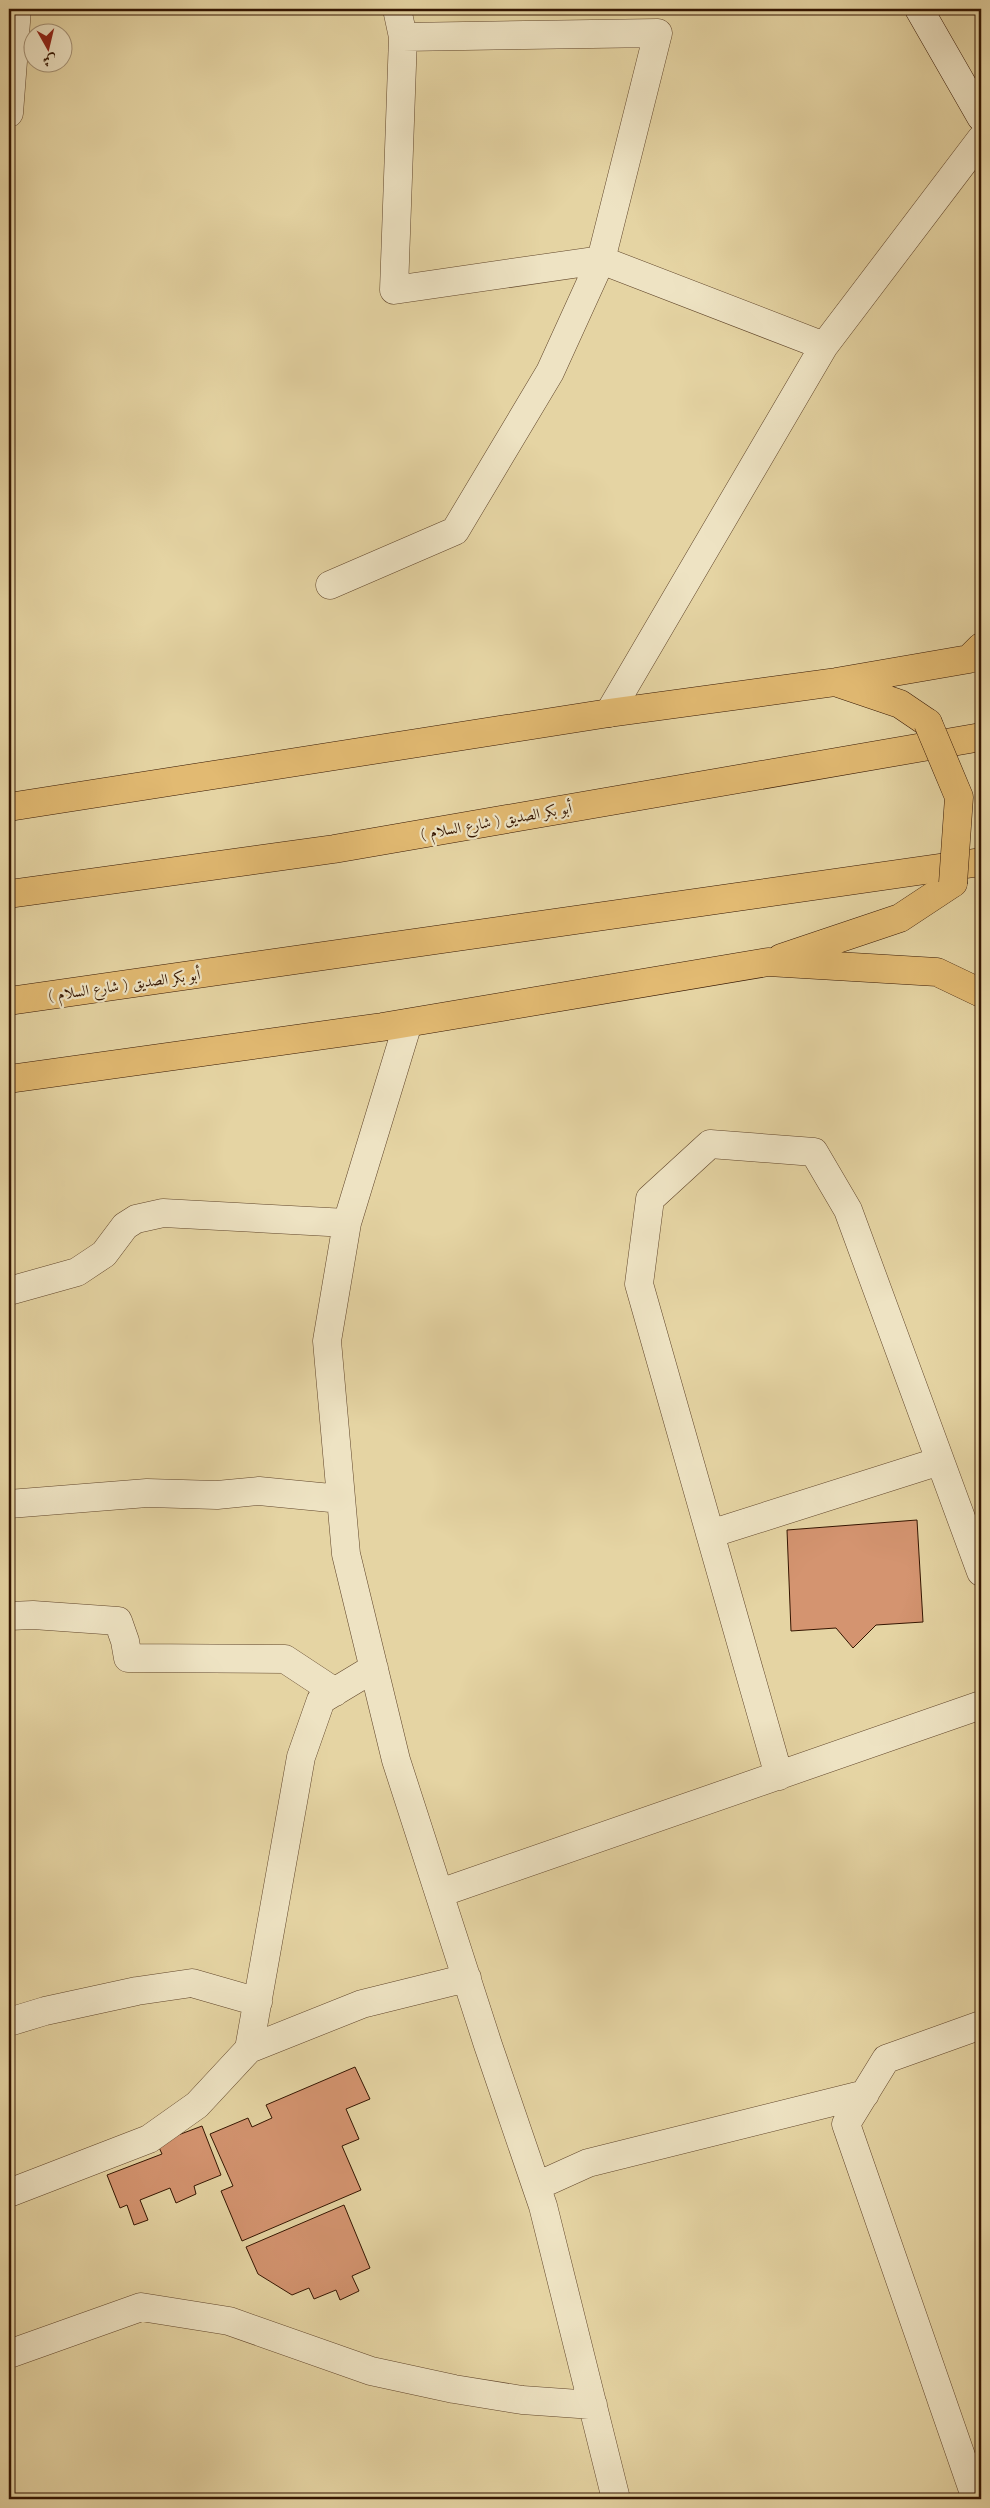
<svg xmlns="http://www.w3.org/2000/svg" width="990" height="2508" font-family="'Old Standard TT',Amiri,serif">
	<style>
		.building { fill: #d49470; stroke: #341501 }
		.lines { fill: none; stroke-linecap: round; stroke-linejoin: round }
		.minor-casing { stroke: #60452a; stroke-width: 29 }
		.secondary-casing { stroke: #341501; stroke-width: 29 }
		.primary-casing { stroke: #341501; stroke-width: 29 }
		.motorway-casing { stroke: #341501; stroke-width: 29 }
		.minor { stroke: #eee3c3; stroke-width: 28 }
		.secondary { stroke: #eee3c3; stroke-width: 28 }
		.primary { stroke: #e2ba72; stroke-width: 28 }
		.motorway { stroke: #e2ba72; stroke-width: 28 }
		.primary-bridge-casing { stroke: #341501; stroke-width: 29; stroke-linecap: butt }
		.primary-bridge { stroke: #e2ba72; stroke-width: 28 }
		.labels { text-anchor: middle; stroke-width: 4.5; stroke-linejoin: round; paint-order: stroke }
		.street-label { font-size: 15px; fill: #341501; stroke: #eee3c3 }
	</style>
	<rect width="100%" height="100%" fill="#e5d4a3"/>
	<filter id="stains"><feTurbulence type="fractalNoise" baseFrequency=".004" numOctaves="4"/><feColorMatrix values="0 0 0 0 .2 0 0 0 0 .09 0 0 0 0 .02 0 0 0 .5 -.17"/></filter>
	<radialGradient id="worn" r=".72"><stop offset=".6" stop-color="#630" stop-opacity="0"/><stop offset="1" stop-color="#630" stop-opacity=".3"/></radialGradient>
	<path class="building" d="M917 1520 923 1622 876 1625 853 1648 836 1628 791 1631 787 1530Z
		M355 2067 370 2099 346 2109 359 2139 342 2146 361 2190 242 2241 221 2191 233 2186 210 2134 248 2118 252 2127 272 2118 266 2105Z
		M202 2126 221 2175 194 2186 196 2194 176 2203 170 2188 140 2200 148 2220 134 2225 127 2205 120 2208 107 2175 162 2154 157 2143Z
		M344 2205 370 2268 352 2276 359 2291 340 2300 336 2290 314 2299 309 2288 292 2295 258 2274 246 2247Z"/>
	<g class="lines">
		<defs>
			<path id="minor" d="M397 9 403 37 394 290 601 260 824 346
				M9 113 17 9
				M330 585 455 531 550 372 601 260 658 33 403 37
				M609 713 824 346 981 139
				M408 1023 347 1223 327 1341 346 1554 396 1760 488 2045 543 2206 616 2499
				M9 1291 77 1272 104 1254 125 1226 136 1219 163 1213 347 1223
				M9 1504 147 1493 217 1495 259 1491 341 1499
				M710 1534 940 1461
				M9 1616 33 1615 118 1621 125 1641 128 1658 285 1659 335 1692
				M779 1776 639 1284 650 1199 710 1144 814 1152 848 1210 981 1572
				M440 1893 981 1705
				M9 2022 45 2011 137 1991 192 1983 258 2002
				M249 2049 301 1757 321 1700 374 1668
				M537 2186 588 2163 865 2094
				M9 2193 149 2139 197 2105 249 2049 362 2004 467 1978
				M9 2354 141 2307 229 2321 371 2371 454 2389 522 2400 593 2405
				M976 2499 846 2124 886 2059 981 2025"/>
			<path id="secondary" d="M919 9 981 117"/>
			<path id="primary" d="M838 683 900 704 928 723
				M9 807 609 713 836 682 969 659 981 647
				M781 958 900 918 953 883
				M9 1079 382 1027 768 962 937 972 981 993"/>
			<path id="motorway" d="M9 894 334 849 981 737
				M9 1001 981 862"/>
		</defs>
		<use href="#minor" class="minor-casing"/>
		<use href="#secondary" class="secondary-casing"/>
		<use href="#primary" class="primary-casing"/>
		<use href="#motorway" class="motorway-casing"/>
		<use href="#minor" class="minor"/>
		<use href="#secondary" class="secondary"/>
		<use href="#primary" class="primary"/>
		<use href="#motorway" class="motorway"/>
		<defs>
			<path id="primary-bridge" d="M928 723 959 797 953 883"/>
		</defs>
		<use href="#primary-bridge" class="primary-bridge-casing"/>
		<use href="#primary-bridge" class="primary-bridge"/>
	</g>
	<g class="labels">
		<g class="street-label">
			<text transform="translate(496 821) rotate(-10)" y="5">( شارع السلام ) أبو بكر الصديق</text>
			<text transform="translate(124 985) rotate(-8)" y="5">( شارع السلام ) أبو بكر الصديق</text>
		</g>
	</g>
	<rect width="990" height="2508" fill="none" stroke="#e5d4a3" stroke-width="30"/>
	<rect x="10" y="10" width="970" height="2488" fill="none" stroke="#341501" stroke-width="2.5"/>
	<rect x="15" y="15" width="960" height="2478" fill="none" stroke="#341501"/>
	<g transform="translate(48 48) rotate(172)"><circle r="24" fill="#eee3c3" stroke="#a49175"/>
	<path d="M0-4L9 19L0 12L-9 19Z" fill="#8f2418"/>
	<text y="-8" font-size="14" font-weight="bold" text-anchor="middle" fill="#341501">ش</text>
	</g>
	<rect width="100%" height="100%" filter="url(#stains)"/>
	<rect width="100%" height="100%" fill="url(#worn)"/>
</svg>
